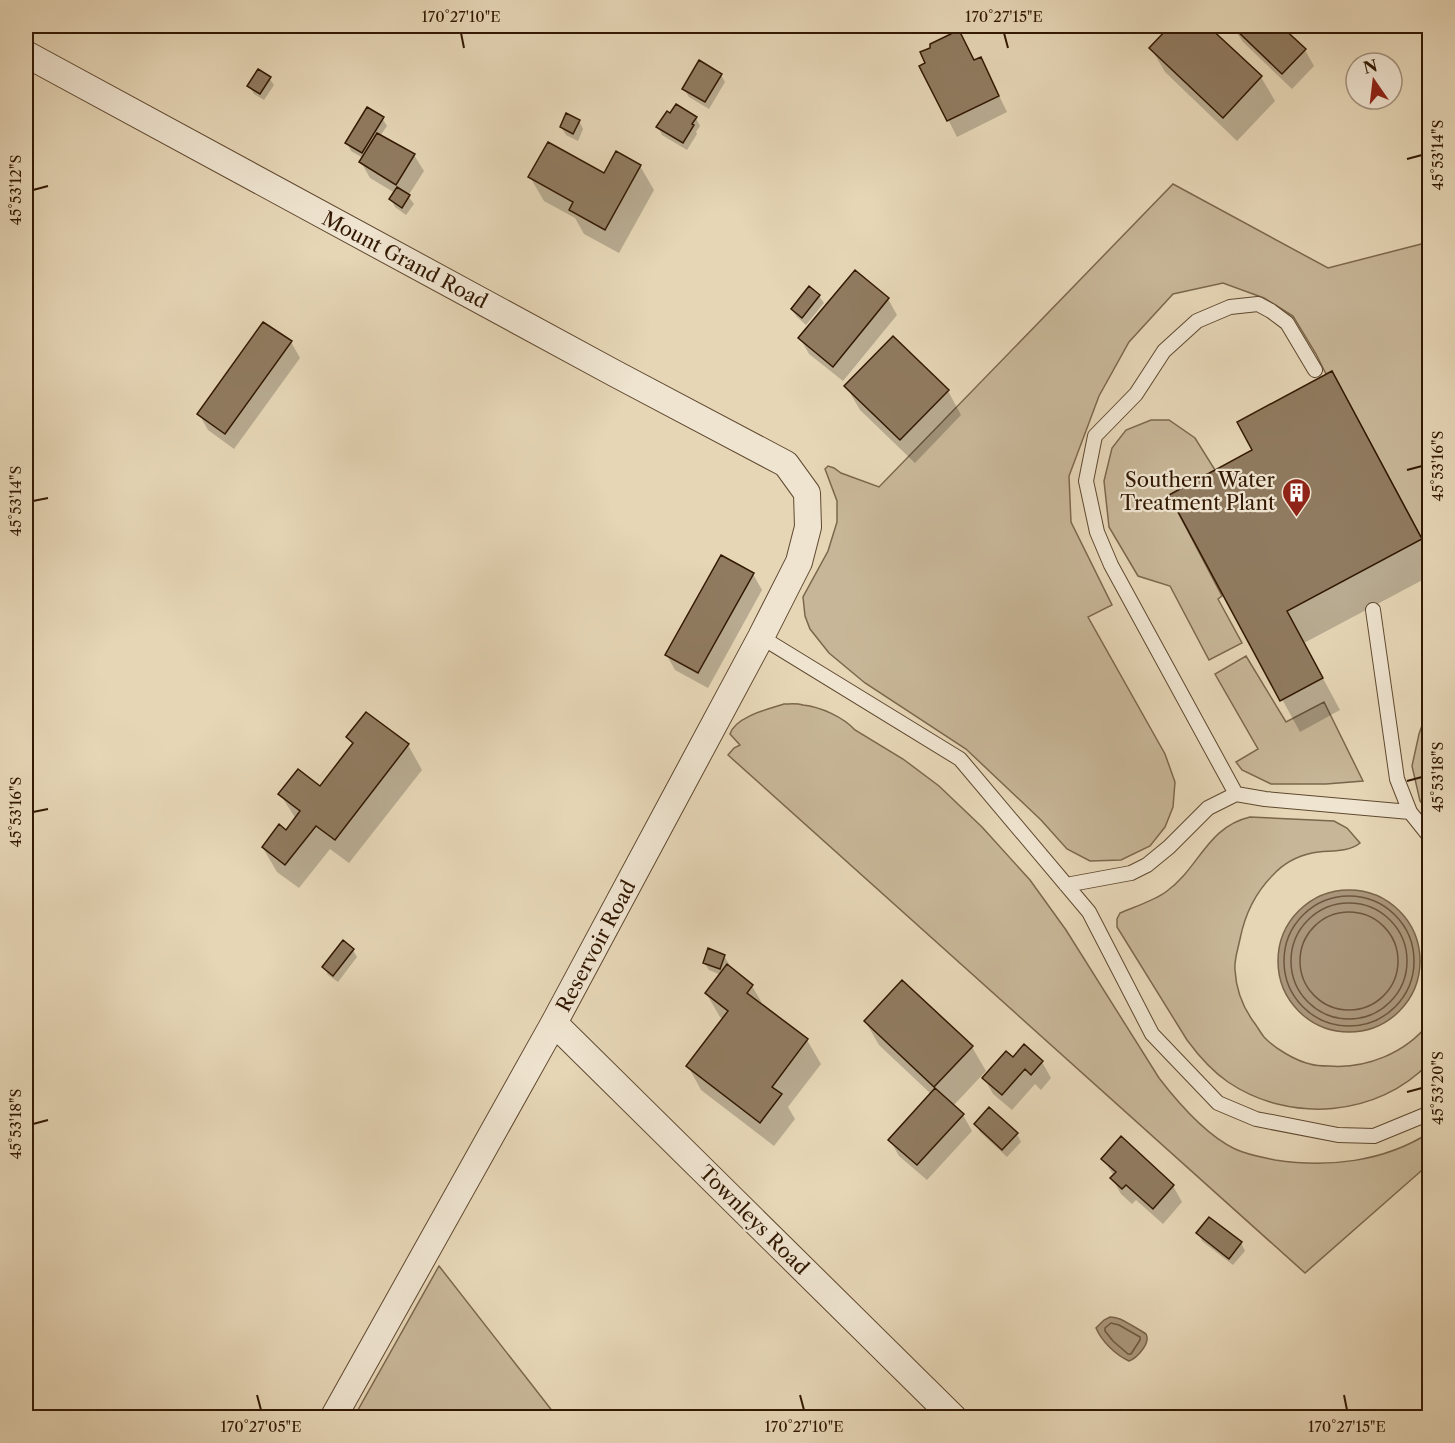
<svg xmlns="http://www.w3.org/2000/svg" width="1455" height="1443" font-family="'Libre Caslon Text',serif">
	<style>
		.green { fill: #c7b697; stroke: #7c674c; stroke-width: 1.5 }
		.water { fill: #a99579; stroke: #796349; stroke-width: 1.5 }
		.shadow { fill: #0003 }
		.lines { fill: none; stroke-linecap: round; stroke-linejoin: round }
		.shore { stroke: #6e563e; stroke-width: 1.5 }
		.building { fill: #907b60; stroke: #321802; stroke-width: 1.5 }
		.service-casing { stroke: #5f482f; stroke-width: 16 }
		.minor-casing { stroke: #5f482f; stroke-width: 28 }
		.service { stroke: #efe4d0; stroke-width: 14 }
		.minor { stroke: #efe4d0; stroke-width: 26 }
		.ticks { fill: none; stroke: #321802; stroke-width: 2 }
		.labels { text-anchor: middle; stroke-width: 4.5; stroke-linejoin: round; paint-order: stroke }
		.street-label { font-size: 20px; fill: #321802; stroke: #efe4d0 }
		.poi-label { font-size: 20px; fill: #321802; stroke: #efe4d0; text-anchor: end }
		.neatline { fill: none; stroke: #321802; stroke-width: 2 }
		.ticks-label { font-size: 15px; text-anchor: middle; fill: #321802 }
	</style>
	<rect width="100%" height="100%" fill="#e6d6b6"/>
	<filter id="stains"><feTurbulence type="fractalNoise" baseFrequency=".00333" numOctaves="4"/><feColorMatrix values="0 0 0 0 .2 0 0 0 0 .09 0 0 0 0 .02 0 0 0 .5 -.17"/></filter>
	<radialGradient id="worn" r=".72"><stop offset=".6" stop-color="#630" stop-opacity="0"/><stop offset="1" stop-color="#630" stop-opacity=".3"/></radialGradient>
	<path class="green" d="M1173 184 1328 268 1429 242 1430 545 1427 546 1422 539 1332 371 1326 374 1316 354 1293 316 1264 298 1223 283 1173 294 1129 342 1099 396 1069 476 1071 522 1112 605 1088 617 1165 754 1175 782 1173 807 1165 827 1150 846 1121 860 1090 861 1067 849 1041 820 966 749 865 683 829 653 810 629 805 616 803 597 828 551 837 522V501L825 469 828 466 834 468 841 473 879 487Z
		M1151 420H1169L1195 438 1215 470 1169 495 1222 596 1218 599 1242 643 1209 660 1170 586 1138 576 1109 527 1104 481 1112 448 1126 430Z
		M1246 656 1286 722 1324 702 1363 781 1326 784H1271L1242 770 1236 762 1258 749 1215 674Z
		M784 704C790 704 797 703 803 705 821 707 843 717 855 730L903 759 939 786 982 827 1030 880 1066 930 1159 1078C1179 1104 1206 1135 1235 1149 1248 1155 1261 1157 1275 1160 1328 1168 1383 1162 1429 1133V1164L1305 1273 728 755 734 748 740 745 730 734C735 717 768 709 784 704Z
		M1429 706V812L1420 801 1412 766 1419 734Z
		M1250 817 1334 821 1347 828 1360 843C1348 853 1328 850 1312 853 1298 856 1283 864 1273 875 1255 893 1245 914 1240 939 1238 949 1234 960 1235 970 1236 988 1243 1007 1253 1021 1257 1026 1260 1032 1264 1037 1274 1048 1296 1061 1310 1064 1316 1066 1323 1066 1329 1066 1366 1069 1406 1053 1429 1023V1063C1378 1117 1290 1124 1228 1082 1212 1071 1198 1055 1187 1040L1117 927V919L1120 913C1134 907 1156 900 1167 891 1199 868 1207 827 1250 817Z
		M439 1266 557 1417H354Z"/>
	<path class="water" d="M1278 961a71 71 0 1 1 142 0a71 71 0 1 1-142 0Z
		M1110 1317C1114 1317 1117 1318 1120 1319 1123 1320 1145 1333 1146 1334 1151 1343 1137 1358 1129 1361 1116 1355 1102 1342 1096 1328L1104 1320Z"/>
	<path class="shadow" d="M1172 26H1206L1261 77 1275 101 1237 141 1165 72 1151 48Z
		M1234 26H1279L1305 50 1314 66 1292 89 1243 42 1233 27Z
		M959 32 975 62 989 75 1007 112 957 137 921 66Z
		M721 75 725 82 709 109 689 97 684 89Z
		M269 78 274 85 264 100 254 94 249 86Z
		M671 115 696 118 700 126 696 132 697 134 687 150 662 135 658 127Z
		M382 118 387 126 380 136 414 155 424 171 408 196 414 204 406 215 395 207 391 199 395 193 370 178 361 162 363 158 351 151 347 143Z
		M579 121 583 129 578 141 566 135 561 127Z
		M640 166 654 190 619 253 584 234 575 218 544 201 530 177 605 175Z
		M855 272 888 299 897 315 843 381 809 354 800 338Z
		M819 296 824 303 806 325 797 317 792 310Z
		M291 342 300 358 234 449 208 430 199 414Z
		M846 386 948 391 961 415 915 463 860 410Z
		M1350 404 1430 554V576L1304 643 1340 710 1300 732 1171 495Z
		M753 574 762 590 708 688 675 670 666 654Z
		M366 714 408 745 422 770 349 863 330 849 299 888 277 872 263 848 286 832 296 819 280 794 320 788 353 746 348 737Z
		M353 950 357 957 338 982 328 975 324 967Z
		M724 956 729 964 727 967 752 986 765 1008 807 1040 821 1064 788 1107 795 1119 774 1146 701 1090 688 1066 724 1020 720 1017 706 993 721 975 709 970 704 962Z
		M902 982 972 1047 986 1071 953 1106 963 1115 972 1131 927 1180 899 1156 890 1140 931 1094 879 1045 865 1021Z
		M1024 1046 1042 1062 1051 1078 1041 1090 1035 1084 1012 1110 993 1094 984 1078 1013 1059Z
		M976 1124 1017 1134 1021 1142 1007 1157 980 1132Z
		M1103 1159 1173 1186 1182 1202 1163 1224 1136 1200 1132 1204 1121 1194 1112 1178 1114 1176Z
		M1198 1233 1241 1243 1245 1251 1233 1265 1202 1241Z"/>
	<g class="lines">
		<path class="shore" d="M1284 961a65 65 0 1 1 130 0a65 65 0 1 1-130 0Z
			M1291 961a58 58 0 1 1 116 0a58 58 0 1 1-116 0Z
			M1300 961a49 49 0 1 1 98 0a49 49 0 1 1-98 0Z
			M1111 1323 1119 1325 1140 1337V1340L1131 1354H1128L1113 1341 1105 1331V1328Z"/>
	</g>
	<path class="building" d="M1170 26H1208L1262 76 1223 118 1149 48Z
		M1232 26H1281L1306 49 1282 74Z
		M959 30 974 60 981 57 999 96 947 121 919 66 925 63 920 52 930 48V44Z
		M699 60 722 74 705 102 682 89Z
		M258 69 271 77 260 94 247 86Z
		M676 104 697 117 692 124 694 125 683 143 656 127 667 111 670 113Z
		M367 107 384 117 362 153 345 143Z
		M566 113 580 120 573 134 560 127Z
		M377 133 415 154 396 185 359 162Z
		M548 142 604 173 616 151 641 165 605 230 569 210 573 202 528 177Z
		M397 187 410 195 402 208 389 199Z
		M855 270 889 298 833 367 798 338Z
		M809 286 820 295 802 318 791 309Z
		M263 322 292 341 225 434 197 414Z
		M893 336 949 390 900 440 844 386Z
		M1332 371 1422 539 1287 611 1323 678 1280 701 1169 495 1252 450 1237 422Z
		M721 555 754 573 698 673 665 655Z
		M366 712 409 744 335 840 316 826 285 865 262 847 279 824 286 830 300 811 278 794 298 769 320 786 353 743 346 737Z
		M343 940 354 949 333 976 322 967Z
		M708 948 725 955 720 969 703 963Z
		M727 964 753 985 747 993 808 1039 772 1087 782 1094 760 1123 686 1066 728 1011 705 993Z
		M902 980 973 1046 934 1087 864 1021Z
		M1024 1044 1043 1061 1031 1075 1025 1069 1002 1095 982 1078 1006 1051 1013 1057Z
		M935 1088 964 1114 917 1165 888 1140Z
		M989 1107 1018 1133 1002 1150 974 1124Z
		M1121 1136 1174 1185 1153 1209 1126 1185 1122 1189 1110 1178 1116 1172 1101 1159Z
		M1209 1217 1242 1242 1229 1259 1196 1233Z"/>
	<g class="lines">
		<defs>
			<path id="service" d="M1373 610 1397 779 1410 812 1430 837
				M761 637 960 759 1089 912 1152 1034 1218 1103 1256 1119 1338 1135 1374 1136 1430 1113
				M1236 794 1111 565 1097 532 1086 481 1095 436 1136 394 1164 351 1197 321 1230 307 1258 304 1271 311 1287 323 1315 370
				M1066 885 1131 873 1147 865 1169 847 1208 808 1236 794 1265 799 1410 812"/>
			<path id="minor" d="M26 54 614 373 786 464 807 493 808 527 799 562 761 637 554 1023 333 1418
				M554 1023 954 1418"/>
		</defs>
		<use href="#service" class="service-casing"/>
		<use href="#minor" class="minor-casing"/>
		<use href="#service" class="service"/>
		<use href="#minor" class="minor"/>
	</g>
	<path class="ticks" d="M461 33 464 48M1004 33 1008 48M1407 159 1422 155M33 190 48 186M1407 470 1422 466M33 501 48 498M1407 781 1422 777M33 812 48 809M1407 1092 1422 1088M33 1124 48 1120M257 1395 261 1410M800 1395 804 1410M1344 1395 1347 1410"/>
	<defs>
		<symbol id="building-pin" viewBox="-11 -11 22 30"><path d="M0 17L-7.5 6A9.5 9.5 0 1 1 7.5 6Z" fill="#8f2418" stroke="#efe4d0"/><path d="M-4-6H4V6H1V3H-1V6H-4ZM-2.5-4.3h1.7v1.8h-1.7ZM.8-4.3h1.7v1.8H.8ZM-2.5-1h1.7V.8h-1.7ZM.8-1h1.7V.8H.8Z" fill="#fff"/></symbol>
	</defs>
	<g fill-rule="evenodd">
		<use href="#building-pin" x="1280" y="476" width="33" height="45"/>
	</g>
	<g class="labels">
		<g class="street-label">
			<text transform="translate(405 260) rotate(28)" y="7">Mount Grand Road</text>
			<text transform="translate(596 946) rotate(-62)" y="7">Reservoir Road</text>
			<text transform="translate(754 1220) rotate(45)" y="7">Townleys Road</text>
		</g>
		<g class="poi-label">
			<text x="1275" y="487">Southern Water<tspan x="1275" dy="23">Treatment Plant</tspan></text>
		</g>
	</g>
	<rect width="1455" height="1443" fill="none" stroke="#e6d6b6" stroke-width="66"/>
	<g transform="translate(1374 81) rotate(346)"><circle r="28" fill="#efe4d0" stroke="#a3927e" stroke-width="1.5"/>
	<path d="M0-4.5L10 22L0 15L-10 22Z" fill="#8f2418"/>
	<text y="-9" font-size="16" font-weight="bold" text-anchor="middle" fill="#321802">N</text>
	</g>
	<rect x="33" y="33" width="1389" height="1377" class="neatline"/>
	<g class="ticks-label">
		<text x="461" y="22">170°27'10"E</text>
		<text x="1004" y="22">170°27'15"E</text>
		<text transform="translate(1438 155) rotate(-90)" y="5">45°53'14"S</text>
		<text transform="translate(16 190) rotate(-90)" y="5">45°53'12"S</text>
		<text transform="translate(1438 466) rotate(-90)" y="5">45°53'16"S</text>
		<text transform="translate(16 501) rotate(-90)" y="5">45°53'14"S</text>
		<text transform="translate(1438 777) rotate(-90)" y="5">45°53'18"S</text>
		<text transform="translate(16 812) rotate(-90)" y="5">45°53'16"S</text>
		<text transform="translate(1438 1088) rotate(-90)" y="5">45°53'20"S</text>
		<text transform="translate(16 1124) rotate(-90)" y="5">45°53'18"S</text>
		<text x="261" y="1432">170°27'05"E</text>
		<text x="804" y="1432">170°27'10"E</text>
		<text x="1347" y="1432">170°27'15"E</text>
	</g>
	<rect width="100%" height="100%" filter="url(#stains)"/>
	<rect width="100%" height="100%" fill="url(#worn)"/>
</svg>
